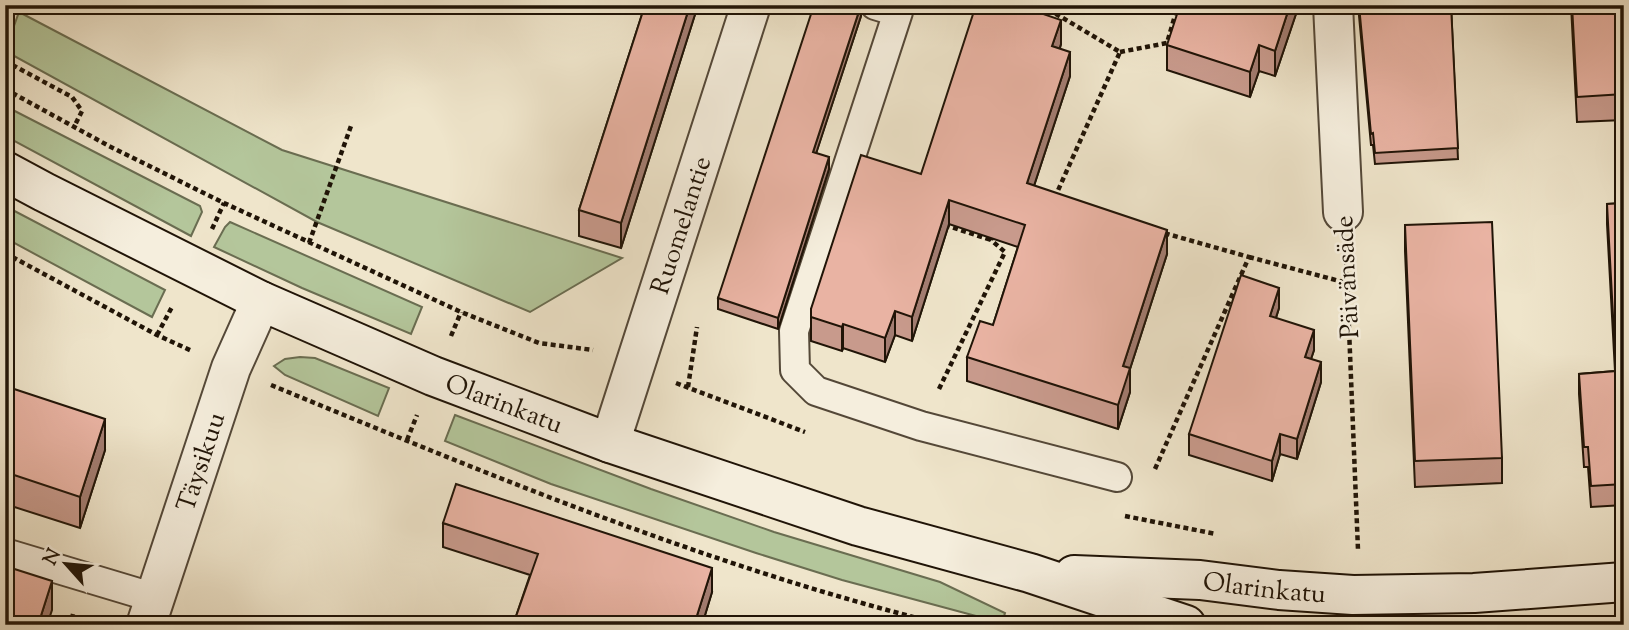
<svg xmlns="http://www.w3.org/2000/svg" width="1629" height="630" font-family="'Sorts Mill Goudy',serif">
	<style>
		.green { fill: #b4c69b; stroke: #6a6d51; stroke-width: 2 }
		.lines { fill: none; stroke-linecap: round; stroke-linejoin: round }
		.service-casing { stroke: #544838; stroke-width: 32 }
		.minor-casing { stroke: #544838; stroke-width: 42 }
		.tertiary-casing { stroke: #544838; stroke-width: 42 }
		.secondary-casing { stroke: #201407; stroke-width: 42 }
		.path { stroke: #201407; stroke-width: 4.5; stroke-dasharray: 5 3.5; stroke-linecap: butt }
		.service { stroke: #f5eedd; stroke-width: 28 }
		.minor { stroke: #f5eedd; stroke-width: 38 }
		.tertiary { stroke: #f5eedd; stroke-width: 38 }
		.secondary { stroke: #f5eedd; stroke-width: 38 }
		.wall { fill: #c89a8c; stroke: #201407; stroke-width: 2 }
		.shaded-wall { fill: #a37d72; stroke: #201407; stroke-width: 2 }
		.building { fill: #e9b3a3; stroke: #201407; stroke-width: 2 }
		.labels { text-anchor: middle; stroke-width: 5; stroke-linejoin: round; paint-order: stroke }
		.street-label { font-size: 26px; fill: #201407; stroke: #f5eedd }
	</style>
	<rect width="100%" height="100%" fill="#efe5cb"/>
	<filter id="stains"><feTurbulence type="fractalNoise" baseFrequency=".00286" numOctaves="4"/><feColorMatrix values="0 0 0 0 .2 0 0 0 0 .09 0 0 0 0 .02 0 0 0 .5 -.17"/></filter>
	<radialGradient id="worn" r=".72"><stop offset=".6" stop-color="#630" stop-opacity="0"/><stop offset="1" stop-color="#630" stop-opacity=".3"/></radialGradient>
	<path class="green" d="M19 12 282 150 622 258 530 312 317 222 5 51Z
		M5 106 200 206 202 212 191 236 5 136Z
		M5 206 165 290 152 317 5 238Z
		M230 222 422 307 411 334 302 288 214 247 225 227Z
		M300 357 315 358 389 388 378 416 285 375 274 366 285 359Z
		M455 415 651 489 774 532 940 582 1005 613 1002 623 842 580 756 553 551 484 445 441Z"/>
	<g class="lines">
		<defs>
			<path id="service" d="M875 5 898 12 794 331 795 370 816 391 921 426 1117 477
				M5 553 155 598"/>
			<g id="minor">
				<path d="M1333 5 1343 212"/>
				<path id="s1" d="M146 625 231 368 261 301"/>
			</g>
			<g id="tertiary">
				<path id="s2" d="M610 443 751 5"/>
			</g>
			<g id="secondary">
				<path id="s3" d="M5 171 44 192 261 301 433 376 610 443 858 526 1030 573 1186 625"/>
				<path id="s4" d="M1074 575 1200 580 1279 590 1353 595 1474 593 1624 582"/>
			</g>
		</defs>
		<use href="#service" class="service-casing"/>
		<use href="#minor" class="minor-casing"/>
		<use href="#tertiary" class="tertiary-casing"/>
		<use href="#secondary" class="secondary-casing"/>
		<path class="path" d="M1041 5 1120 52 1055 197
			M1120 52 1167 43 1178 5
			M5 61 72 97 82 111 74 127
			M5 89 109 146 224 203 461 312 539 343 593 350
			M945 225 991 240
			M212 229 224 203
			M309 243 351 126
			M5 253 157 335 192 351
			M1346 255 1358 550
			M1249 257 1347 283
			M157 335 173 305
			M451 336 461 312
			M676 383 805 432
			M271 385C492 476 713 568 945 625
			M688 387 697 327
			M939 389 1005 252 991 240 993 234
			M407 440 417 415
			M1155 469 1249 257 1164 233
			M1125 516 1216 534
			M70 625 73 614"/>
		<use href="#service" class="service"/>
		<use href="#minor" class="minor"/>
		<use href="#tertiary" class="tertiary"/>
		<use href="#secondary" class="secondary"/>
	</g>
	<path class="wall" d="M645 5H698L621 248 579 236V210Z
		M1025 5 1024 8 1061 44 1060 48 1070 76 1034 186 1167 254 1130 369V392L1118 429 967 381V357L993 325 1018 247 949 224 912 341 895 335 885 362 843 348 842 351 811 341V309L921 174Z
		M1299 5 1275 76 1259 71 1250 97 1167 70V45Z
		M1358 5H1451L1458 159 1375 164 1373 145H1371Z
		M1571 5H1624V120L1577 122Z
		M861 16 816 153 829 169 778 329 718 309V298Z
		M1624 203V505L1591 507 1588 467H1584L1579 394V374L1615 371 1607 224V204Z
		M1405 225 1502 458V483L1415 487 1405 251Z
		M1279 308 1276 318 1314 350 1311 359 1321 382 1297 459 1280 454 1272 481 1189 455V434Z
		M5 386 105 450 80 528 5 504Z
		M443 523 712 592 702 625H513L530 575 443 547Z"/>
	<path class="shaded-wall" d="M690 5H698L621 248V223Z
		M861 5V16L813 163V152Z
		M1290 5H1299L1275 76V51Z
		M1061 20V44L1052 70V46Z
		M1259 45V71L1250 97V72Z
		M1070 52V76L1027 207V183Z
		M829 157V169L778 329V318Z
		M949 200V224L912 341V317Z
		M1167 230V254L1130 369V392L1118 429V405L1123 366Z
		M1279 288V308L1270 336V316Z
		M895 311V335L885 362V338Z
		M843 324V348L842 351V327Z
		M1314 330V350L1305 377V357Z
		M1321 362V382L1297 459V439Z
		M105 419V450L80 528V497Z
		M1280 434V454L1272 481V461Z
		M712 568V592L702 625H694Z
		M52 581V610L47 625H38Z"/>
	<path class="building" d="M645 5H690L621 223 579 210Z
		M814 5H861L813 152 829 157 778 318 718 298Z
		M976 5H1017L1061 20 1052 46 1070 52 1027 183 1167 230 1123 366 1130 368 1118 405 967 357 980 321 993 325 1025 225 949 200 912 317 895 311 885 338 843 324 842 327 811 317V309L861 155 921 174Z
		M1180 5H1290L1275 51 1259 45 1250 72 1167 45Z
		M1359 5H1451L1458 148 1375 153 1373 133 1371 134Z
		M1572 5H1624V94L1577 97Z
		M1624 203V484L1591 486 1588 447H1584L1579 374 1616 371 1607 204Z
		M1492 222 1502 458 1415 461 1405 225Z
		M1241 275 1279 288 1270 316 1314 330 1305 357 1321 362 1297 439 1280 434 1272 461 1189 434Z
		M5 386 105 419 80 497 5 472Z
		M456 484 712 568 694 625H513L538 554 443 523Z
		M5 566 52 581 38 625H5Z"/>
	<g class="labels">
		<g class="street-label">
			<text dy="9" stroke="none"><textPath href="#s2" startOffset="229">Ruomelantie</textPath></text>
			<text transform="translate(1346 277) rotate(-93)" y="9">Päivänsäde</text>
			<text dy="9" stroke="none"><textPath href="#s3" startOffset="551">Olarinkatu</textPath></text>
			<text dy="9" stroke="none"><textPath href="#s1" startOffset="172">Täysikuu</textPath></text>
			<text dy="9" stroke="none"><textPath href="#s4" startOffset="191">Olarinkatu</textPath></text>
		</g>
	</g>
	<rect width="1629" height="630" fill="none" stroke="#efe5cb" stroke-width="28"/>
	<rect x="7" y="7" width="1615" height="616" fill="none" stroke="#201407" stroke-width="3.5"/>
	<rect x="14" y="14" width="1601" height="602" fill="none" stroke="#201407" stroke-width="2"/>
	<g transform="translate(66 564) rotate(297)" stroke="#f5eedd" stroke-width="5" paint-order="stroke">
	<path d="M0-5L12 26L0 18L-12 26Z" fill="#201407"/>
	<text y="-10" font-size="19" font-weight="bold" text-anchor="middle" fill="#201407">N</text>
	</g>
	<rect width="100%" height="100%" filter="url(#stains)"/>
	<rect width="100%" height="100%" fill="url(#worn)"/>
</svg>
